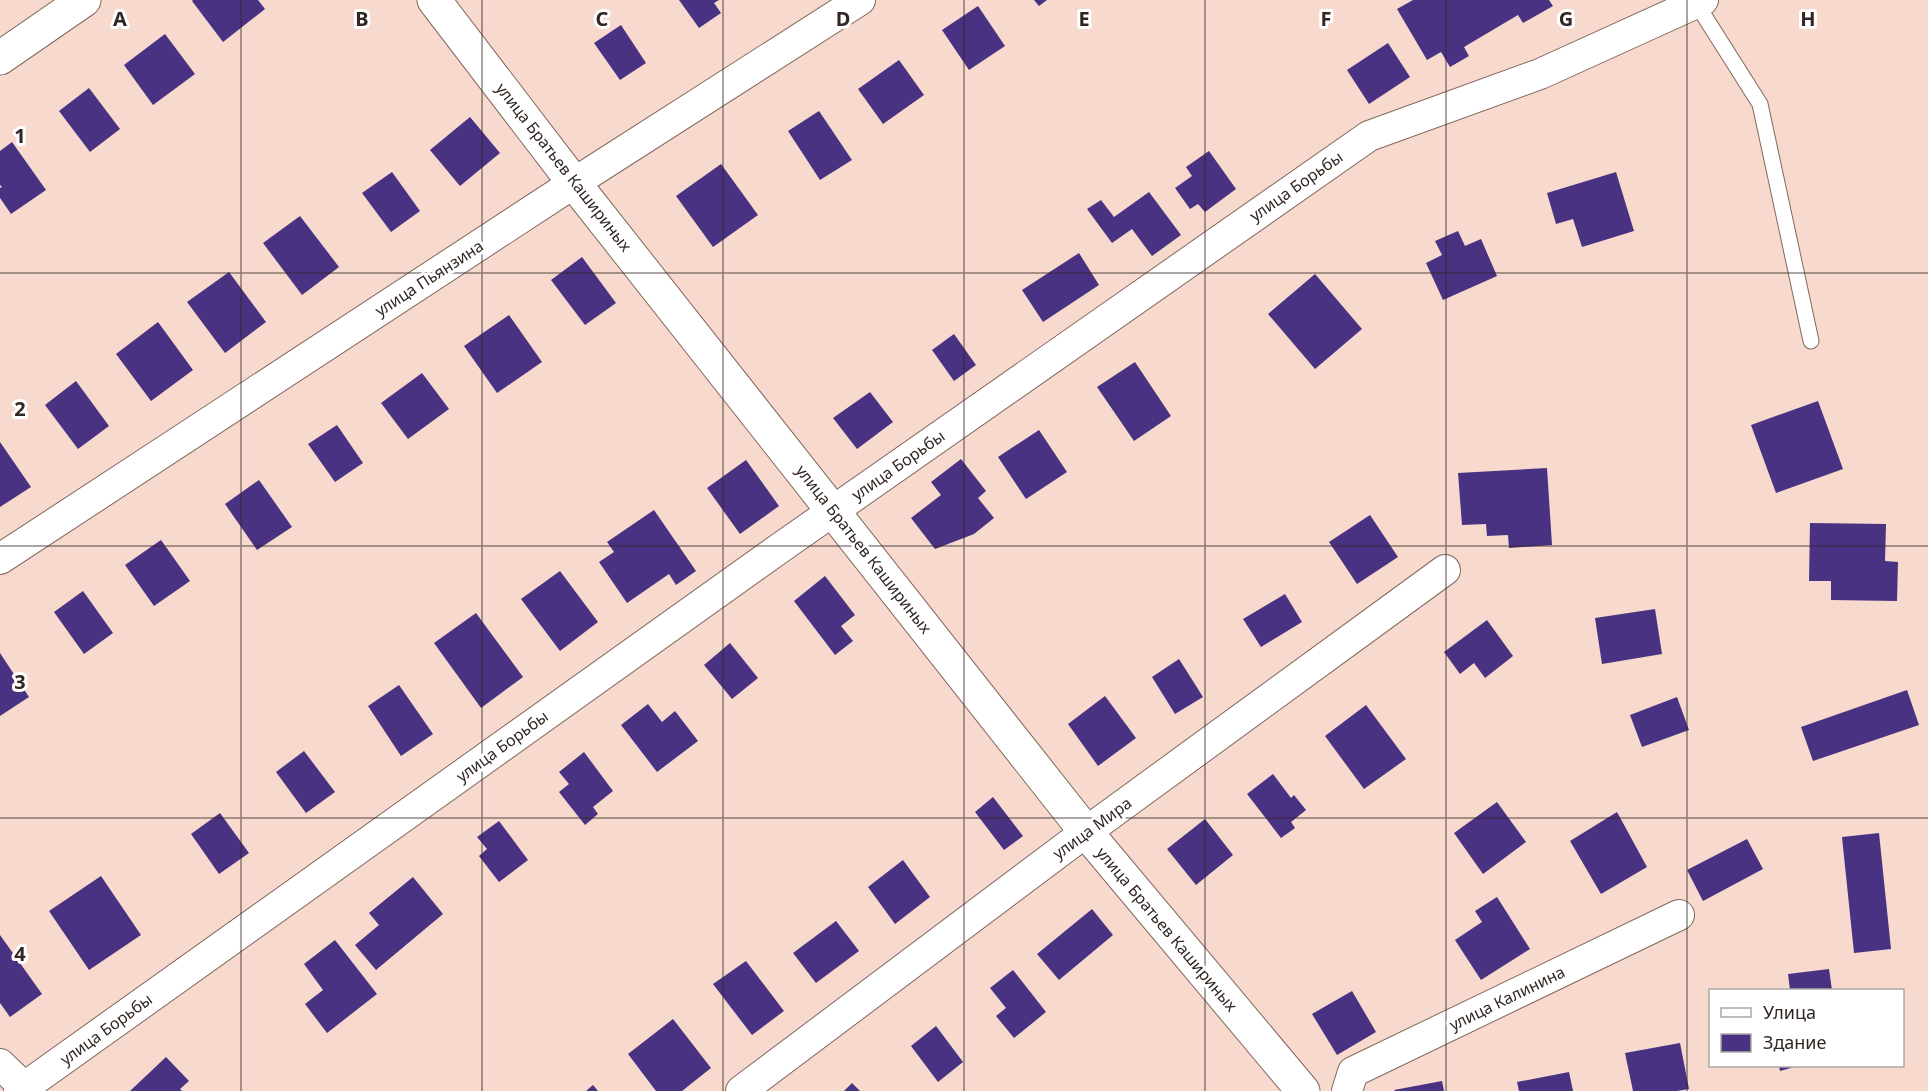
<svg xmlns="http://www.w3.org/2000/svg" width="1928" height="1091" font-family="'Noto Sans',sans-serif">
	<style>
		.building { fill: #493281 }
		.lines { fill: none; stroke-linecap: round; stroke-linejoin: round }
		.lane-casing { stroke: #82685e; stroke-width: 17 }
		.street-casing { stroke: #82685e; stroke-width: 32 }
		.secondary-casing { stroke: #82685e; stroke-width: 35 }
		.lane { stroke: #fff; stroke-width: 15 }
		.street { stroke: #fff; stroke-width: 30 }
		.secondary { stroke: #fff; stroke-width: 33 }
		.grid { fill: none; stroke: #322622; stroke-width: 1.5; stroke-opacity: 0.55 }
		.labels { text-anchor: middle; stroke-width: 6; stroke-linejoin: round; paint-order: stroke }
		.street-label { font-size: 16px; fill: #322622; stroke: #fff }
		.grid-label { font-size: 20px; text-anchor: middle; font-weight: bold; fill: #322622; stroke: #fff; stroke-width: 6; stroke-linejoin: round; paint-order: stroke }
	</style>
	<rect width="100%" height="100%" fill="#f7d9cd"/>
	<path class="building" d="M193 0H258L265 9 223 42 192 1Z
		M679 0H719L714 3 721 13 699 28Z
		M1034 0H1047L1039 6Z
		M1413 0H1549L1553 6 1523 23 1518 15 1464 47 1469 56 1450 67 1441 52 1427 60 1397 9Z
		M978 6 1005 46 969 70 942 30Z
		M621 25 646 63 620 80 594 43Z
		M165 34 195 74 153 105 124 65Z
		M1388 43 1410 77 1369 104 1347 70Z
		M899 60 924 95 883 124 858 89Z
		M89 88 120 129 90 152 59 111Z
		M819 111 852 160 820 180 788 131Z
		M470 117 500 153 460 186 430 150Z
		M12 142 46 190 11 214 0 198V188L2 187 0 185V151Z
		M1209 151 1236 189 1205 212 1198 204 1190 209 1175 188 1192 176 1186 167Z
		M721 164 758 215 713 247 676 196Z
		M392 172 420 211 391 232 362 193Z
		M1616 172 1634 231 1582 247 1573 219 1556 224 1547 193Z
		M1149 192 1181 235 1152 256 1132 229 1112 243 1087 209 1101 200 1114 217Z
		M300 216 339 267 302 295 263 243Z
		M1458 231 1465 246 1481 239 1497 276 1443 300 1426 263 1442 255 1435 241Z
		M1079 253 1099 285 1043 322 1022 290Z
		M582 257 616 303 585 325 551 280Z
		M229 272 266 322 225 353 187 302Z
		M1315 274 1362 329 1315 369 1268 314Z
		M509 315 542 362 497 393 464 346Z
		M158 322 193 370 151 401 116 354Z
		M954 334 976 365 954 381 932 350Z
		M1135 362 1171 416 1134 441 1097 387Z
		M422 373 449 409 408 439 381 403Z
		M76 381 109 426 78 449 45 405Z
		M870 392 893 422 857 449 833 418Z
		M1818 401 1843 469 1776 493 1751 425Z
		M337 425 363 463 335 482 308 444Z
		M1039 430 1067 472 1026 499 998 457Z
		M0 442 31 487 0 507Z
		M961 459 986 491 978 498 994 518 974 534 935 549 911 518 941 495 931 482Z
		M746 460 779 506 740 534 707 488Z
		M1547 468 1552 545 1509 548 1508 535 1487 536 1486 524 1462 525 1458 473Z
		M259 480 292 527 257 550 225 504Z
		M654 510 696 571 676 585 669 574 627 603 599 562 614 552 607 542Z
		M1370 515 1398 557 1357 584 1329 542Z
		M1810 523 1886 524 1885 561 1898 562 1897 601 1831 600V581H1809Z
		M161 540 190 581 154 606 125 565Z
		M560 571 598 622 560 651 521 599Z
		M825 576 855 615 841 626 853 641 835 655 794 601Z
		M83 591 113 633 84 654 54 612Z
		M1285 594 1302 622 1261 647 1243 619Z
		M1655 609 1662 654 1602 664 1595 618Z
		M476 613 523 677 481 708 434 643Z
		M1487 620 1513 656 1485 678 1474 663 1460 674 1444 652Z
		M730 643 758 678 732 699 704 665Z
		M0 653 29 697 0 716Z
		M1179 659 1203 697 1175 714 1152 677Z
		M399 685 433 734 401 756 368 706Z
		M1907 690 1919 725 1813 761 1801 727Z
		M1105 696 1136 738 1098 766 1068 724Z
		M1677 697 1689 730 1642 747 1630 715Z
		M648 704 662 722 675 711 698 741 657 772 621 725Z
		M1366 705 1406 759 1364 789 1325 736Z
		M304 751 335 792 306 813 276 772Z
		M584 752 613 791 593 807 598 814 585 825 559 792 569 784 559 772Z
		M1273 774 1291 798 1294 795 1306 810 1291 822 1295 828 1281 838 1247 794Z
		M993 797 1023 836 1004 850 975 812Z
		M1497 802 1526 842 1483 874 1454 833Z
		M1617 812 1647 867 1601 894 1570 841Z
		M220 813 249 853 219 874 191 834Z
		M1205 819 1233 855 1196 885 1167 849Z
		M499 821 528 860 499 882 479 856 487 849 477 837Z
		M1879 833 1891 949 1854 953 1842 837Z
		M1747 839 1763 869 1703 901 1687 870Z
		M903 860 930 897 895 924 868 887Z
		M101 876 141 935 89 970 49 911Z
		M413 877 443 914 376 970 355 945 379 925 369 913Z
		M1497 897 1530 949 1481 980 1455 940 1482 922 1475 911Z
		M1092 909 1113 935 1059 980 1037 954Z
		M836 921 859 951 816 983 793 953Z
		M0 935 42 994 10 1017 0 1003Z
		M335 940 377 994 327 1033 305 1004 323 990 304 964Z
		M746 961 784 1011 752 1035 713 984Z
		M1829 969 1832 990H1790L1788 974Z
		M1013 970 1046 1012 1014 1038 996 1016 1006 1008 990 988Z
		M1352 991 1376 1032 1337 1055 1312 1014Z
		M673 1019 711 1068 682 1091H656L628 1054Z
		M936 1026 963 1062 938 1082 911 1046Z
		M1680 1043 1689 1089 1677 1091H1633L1625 1053Z
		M166 1057 189 1081 180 1089 182 1091H130Z
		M1779 1066H1798L1780 1071Z
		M1569 1072 1573 1091H1519L1517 1082Z
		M1442 1081 1444 1091H1395L1394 1090Z
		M852 1083 860 1091H844Z
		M593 1085 598 1091H586Z"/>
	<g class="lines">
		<defs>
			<path id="lane" d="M1696 3 1760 104 1811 341"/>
			<path id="street" d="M0 559 574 183 860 0
				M0 1064 28 1091
				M19 1091 780 548 1369 136 1540 74 1703 0
				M741 1091 1086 832 1445 570
				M1347 1091 1353 1072 1679 915"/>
			<path id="secondary" d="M434 0 574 183 1086 832 1303 1091
				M0 58 84 0"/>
		</defs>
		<use href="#lane" class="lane-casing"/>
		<use href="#street" class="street-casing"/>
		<use href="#secondary" class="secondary-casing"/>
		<use href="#lane" class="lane"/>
		<use href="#street" class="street"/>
		<use href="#secondary" class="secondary"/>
	</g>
	<path class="grid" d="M241 0V1091M482 0V1091M723 0V1091M964 0V1091M1205 0V1091M1446 0V1091M1687 0V1091M0 273H1928M0 546H1928M0 818H1928"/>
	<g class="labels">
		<g class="street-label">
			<text transform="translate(564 167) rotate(52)" y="6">улица Братьев Кашириных</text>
			<text transform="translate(1296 186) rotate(-35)" y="6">улица Борьбы</text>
			<text transform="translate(429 278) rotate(-33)" y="6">улица Пьянзина</text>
			<text transform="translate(898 465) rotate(-35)" y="6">улица Борьбы</text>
			<text transform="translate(864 549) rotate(52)" y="6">улица Братьев Кашириных</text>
			<text transform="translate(502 746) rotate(-36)" y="6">улица Борьбы</text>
			<text transform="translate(1092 828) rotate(-36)" y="6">улица Мира</text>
			<text transform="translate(1167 929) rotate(50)" y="6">улица Братьев Кашириных</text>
			<text transform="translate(1507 998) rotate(-26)" y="6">улица Калинина</text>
			<text transform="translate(106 1029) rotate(-36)" y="6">улица Борьбы</text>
		</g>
	</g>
	<g class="grid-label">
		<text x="120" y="26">A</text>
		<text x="362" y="26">B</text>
		<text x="602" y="26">C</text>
		<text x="843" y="26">D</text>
		<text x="1084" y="26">E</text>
		<text x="1326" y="26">F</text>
		<text x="1566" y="26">G</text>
		<text x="1808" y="26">H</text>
		<text x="20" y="143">1</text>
		<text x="20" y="416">2</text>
		<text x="20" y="689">3</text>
		<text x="20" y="961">4</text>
	</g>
	<rect x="1709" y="989" width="195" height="78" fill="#ffffff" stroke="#ada8a7" stroke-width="1.5"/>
	<rect x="1721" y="1008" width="30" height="9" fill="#ffffff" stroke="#ada8a7" stroke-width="1.5"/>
	<text x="1763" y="1019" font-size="18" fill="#322622">Улица</text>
	<rect x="1721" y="1034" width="30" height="18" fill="#493281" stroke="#ada8a7" stroke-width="1.5"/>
	<text x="1763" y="1049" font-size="18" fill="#322622">Здание</text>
</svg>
